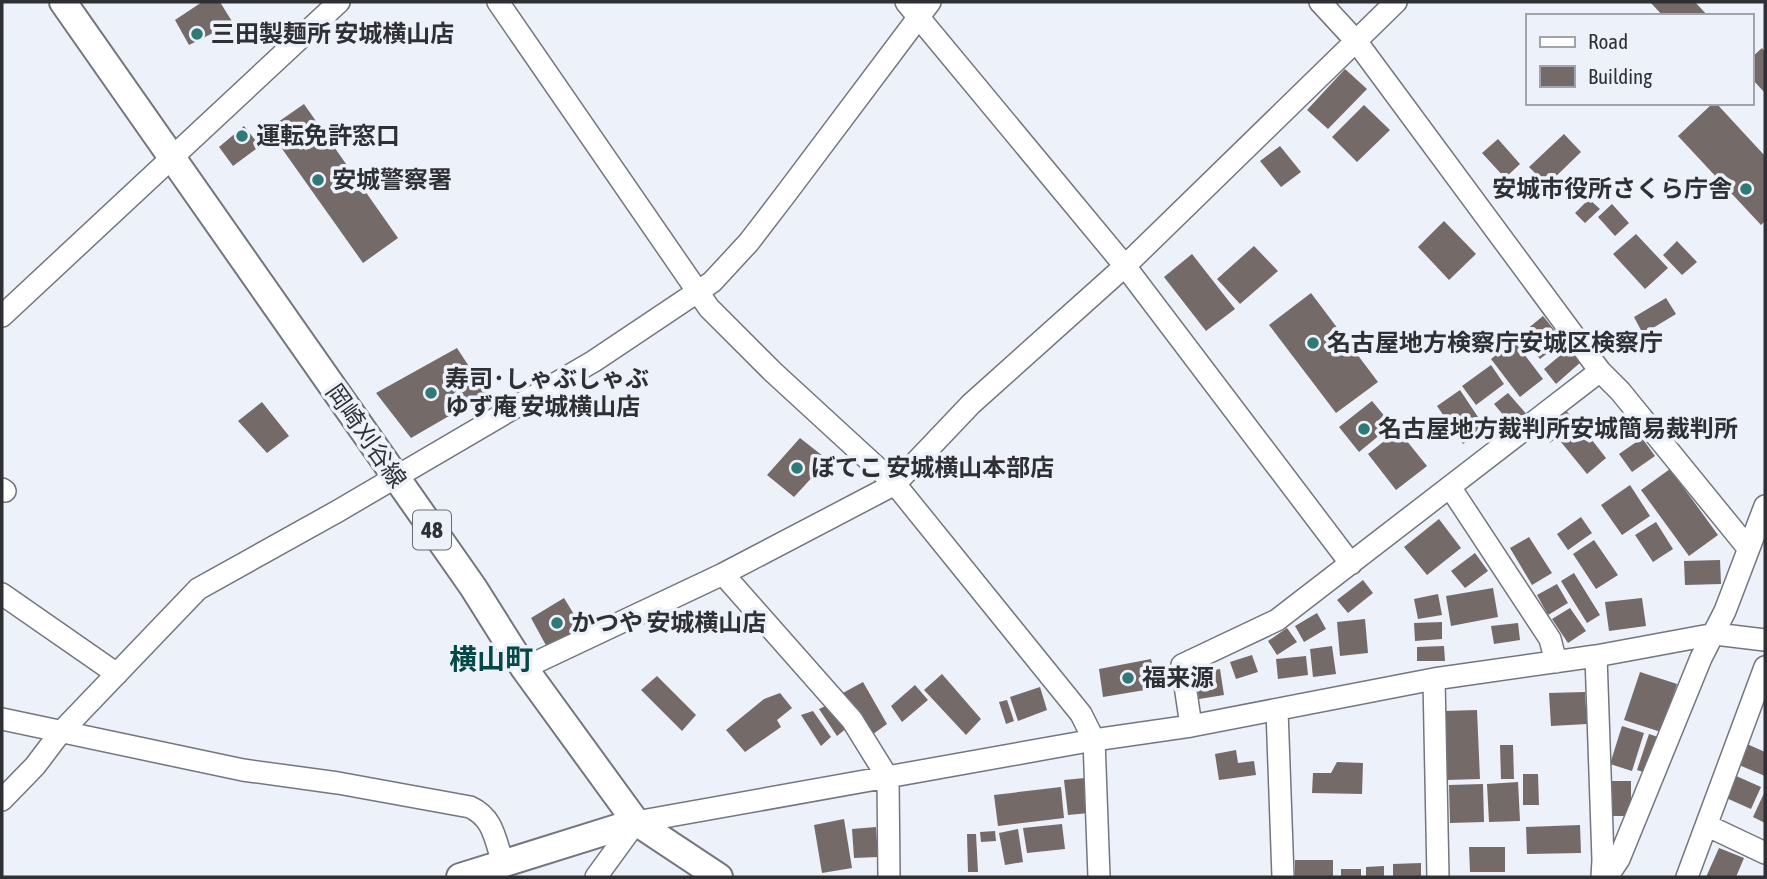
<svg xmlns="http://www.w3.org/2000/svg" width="1767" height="879" font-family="'Asap Condensed','Noto Sans JP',sans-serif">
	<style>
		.building { fill: #746a68 }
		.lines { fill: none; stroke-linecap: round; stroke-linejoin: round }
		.minor-casing { stroke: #73767e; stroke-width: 24 }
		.major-casing { stroke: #73767e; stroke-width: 30 }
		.minor { stroke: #fff; stroke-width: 21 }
		.major { stroke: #fff; stroke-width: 26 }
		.poi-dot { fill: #2f7977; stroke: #edf1fa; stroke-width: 2.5 }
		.labels { text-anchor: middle; stroke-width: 7; stroke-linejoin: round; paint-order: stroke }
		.shield { fill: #edf1fa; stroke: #686a6f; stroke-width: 2 }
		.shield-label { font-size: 23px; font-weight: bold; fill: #2f3034 }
		.poi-label { font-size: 24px; font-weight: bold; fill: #2f3034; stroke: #edf1fa; text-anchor: start }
		.street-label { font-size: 24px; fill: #2f3034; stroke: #edf1fa }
		.quarter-label { font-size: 28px; font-weight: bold; fill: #064847; stroke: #edf1fa }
	</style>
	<rect width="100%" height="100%" fill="#edf1fa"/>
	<path class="building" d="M202 2H220L233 23 189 45 175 20Z
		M1650 2H1695L1708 16H1663Z
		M1762 48 1765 52V93L1751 78V58Z
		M1345 69 1367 89 1328 129 1307 110Z
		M1713 103H1716L1765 156V221L1761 225 1678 136Z
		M304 104 398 238 363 263 268 129Z
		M1364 105 1390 130 1357 162 1332 137Z
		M244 126 260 146 233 166 219 147Z
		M1564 134 1581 152 1547 185 1529 167Z
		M1498 139 1520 164 1505 178 1482 153Z
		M1280 146 1301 172 1281 187 1260 161Z
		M1589 199 1600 209 1585 223 1575 213Z
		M1612 204 1629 223 1615 236 1598 217Z
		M1444 221 1476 254 1449 280 1418 247Z
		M1636 234 1668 268 1645 289 1613 254Z
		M1677 241 1697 262 1682 275 1663 255Z
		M1254 246 1278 271 1240 304 1217 279Z
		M1192 254 1235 309 1206 331 1164 277Z
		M1311 293 1378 382 1336 413 1269 325Z
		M1666 298 1676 314 1643 334 1634 317Z
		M1543 316 1563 341 1540 359 1520 335Z
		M1514 341 1543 379 1520 397 1491 359Z
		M1570 347 1582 361 1556 384 1544 369Z
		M457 348 487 394 411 438 376 393Z
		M1491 365 1504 384 1476 405 1462 386Z
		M1460 390 1486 429 1463 444 1437 406Z
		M1508 393 1529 417 1515 429 1494 404Z
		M1372 401 1392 425 1359 452 1339 427Z
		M262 402 289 436 267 453 238 421Z
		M1563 407 1575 421 1550 443 1537 429Z
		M1581 426 1606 458 1587 474 1561 442Z
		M1398 430 1427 466 1396 490 1368 454Z
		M800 438 828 460 794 497 767 475Z
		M1642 438 1655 456 1632 472 1619 454Z
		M1670 469 1718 535 1689 556 1641 490Z
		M1630 485 1650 516 1622 535 1601 505Z
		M1581 517 1592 533 1568 550 1557 534Z
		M1439 519 1461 548 1427 575 1404 547Z
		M1656 522 1673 549 1653 562 1635 535Z
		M1529 537 1552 573 1532 585 1510 548Z
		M1594 540 1618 575 1596 589 1573 554Z
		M1475 553 1488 571 1465 588 1451 571Z
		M1720 560 1721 584 1685 585 1684 561Z
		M1574 573 1600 615 1587 623 1561 581Z
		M1363 580 1373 593 1348 613 1337 600Z
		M1557 584 1568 603 1548 615 1537 595Z
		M1493 588 1498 617 1451 626 1446 596Z
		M1438 594 1442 615 1418 619 1414 599Z
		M564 598 583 629 548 649 531 618Z
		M1642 598 1646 626 1609 631 1605 602Z
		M1570 608 1586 631 1568 643 1552 619Z
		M1317 613 1326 629 1304 642 1295 626Z
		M1365 619 1368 653 1340 656 1337 622Z
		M1442 622V639L1415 641 1414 623Z
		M1518 623 1520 640 1494 644 1491 626Z
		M1287 628 1297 642 1277 655 1268 641Z
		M1332 646 1336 674 1313 677 1310 649Z
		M1444 646 1445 661H1417V647Z
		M1252 655 1258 672 1236 679 1230 662Z
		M1306 656 1308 675 1278 679 1276 659Z
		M1151 659 1157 688 1103 697 1099 669Z
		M1220 669 1224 695 1199 699 1195 673Z
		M1640 672 1677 684 1661 732 1624 720Z
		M942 674 981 719 966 735 924 690Z
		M657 676 696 715 682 731 641 690Z
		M863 682 887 724 869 737 841 694Z
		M915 685 928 700 902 722 891 706Z
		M1040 687 1047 710 1018 721 1010 697Z
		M1585 692 1587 724 1551 726 1549 693Z
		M780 693 792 708 777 720 781 727 745 752 726 730 764 699Z
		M1007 700 1014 721 1006 724 999 702Z
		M832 703 848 727 837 736 819 709Z
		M1477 710 1480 779 1446 780 1444 711Z
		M813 711 831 737 821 746 801 715Z
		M1622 726 1644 733 1632 771 1610 764Z
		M1649 734 1661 738 1649 774 1637 770Z
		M1747 744 1765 752V776L1739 765Z
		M1500 745H1513L1514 779H1501Z
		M1236 750 1238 763 1254 761 1256 775 1219 780 1215 754Z
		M1337 762 1363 763 1362 794 1312 793 1313 773H1331Z
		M1523 774H1538L1539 805H1523Z
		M1734 775 1761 787 1751 809 1724 797Z
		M1085 778 1089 813 1068 815 1064 780Z
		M1611 781H1631V816H1611Z
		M1518 782 1520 821 1489 822 1487 784Z
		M1483 784 1484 822 1450 823 1449 785Z
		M1061 787 1064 818 998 826 994 795Z
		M1765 791V823L1753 817Z
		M844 819 852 868 822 873 814 825Z
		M1062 824 1065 849 1027 853 1023 828Z
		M1580 825 1581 853 1527 854 1526 827Z
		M876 827 878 857 854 858 852 829Z
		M1018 829 1023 862 1005 865 999 833Z
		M995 831 996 841 981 842 980 832Z
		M967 834H976L978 872H968Z
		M1469 847H1505V872H1470Z
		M1719 848 1744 858 1736 877H1706Z
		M1295 860H1333V877H1295Z
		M1421 863V877H1393V864Z
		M1384 866V877H1366V867Z
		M1341 869H1361V877H1341Z"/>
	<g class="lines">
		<defs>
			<path id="minor" d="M498 2 709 308 773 372 895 484 1081 714 1094 740 1099 877
				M906 2 1125 266 1351 564
				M1320 2 1356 41 1600 371 1620 391 1748 548
				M2 316 339 2
				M1450 487 1550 639 1556 662
				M2 489 5 491
				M723 574 852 720 888 778 889 877
				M2 594 117 674
				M1596 656 1603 860 1602 877
				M524 668 723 574 895 484 971 404 1125 266 1396 2
				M1434 679 1438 877
				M1277 710 1283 877
				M2 719 243 770 338 783 470 807C494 818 495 840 503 863
				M1191 726 1182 665 1277 620 1600 371
				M2 800 35 766 60 733 198 589 338 511 594 361 712 282 749 242 785 195 930 2
				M1708 826 1765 853
				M596 877 636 822 1094 740 1191 726 1434 679 1596 656 1715 634 1765 640
				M1607 877 1619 859 1701 658 1725 611 1765 506
				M1687 877 1765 667"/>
			<path id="major" d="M63 2 473 587 524 668 636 822 719 877
				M460 877 636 822"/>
		</defs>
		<use href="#minor" class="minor-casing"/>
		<use href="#major" class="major-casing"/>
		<use href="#minor" class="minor"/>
		<use href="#major" class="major"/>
	</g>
	<g class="poi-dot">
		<circle cx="197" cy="34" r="7"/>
		<circle cx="242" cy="136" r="7"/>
		<circle cx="318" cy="180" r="7"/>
		<circle cx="1746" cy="189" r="7"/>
		<circle cx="1313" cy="343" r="7"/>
		<circle cx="431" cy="393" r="7"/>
		<circle cx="1364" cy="429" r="7"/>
		<circle cx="797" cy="468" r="7"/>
		<circle cx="557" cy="623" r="7"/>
		<circle cx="1128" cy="678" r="7"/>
	</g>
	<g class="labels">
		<rect class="shield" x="413" y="510.5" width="38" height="39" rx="5"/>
		<g class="shield-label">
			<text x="432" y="538">48</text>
		</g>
		<g class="poi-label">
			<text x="211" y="42">三田製麺所 安城横山店</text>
			<text x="256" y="144">運転免許窓口</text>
			<text x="332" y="188">安城警察署</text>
			<text x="1732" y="197" text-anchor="end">安城市役所さくら庁舎</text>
			<text x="1327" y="351">名古屋地方検察庁安城区検察庁</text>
			<text x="445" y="387">寿司･しゃぶしゃぶ<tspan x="445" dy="28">ゆず庵 安城横山店</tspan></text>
			<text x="1378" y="437">名古屋地方裁判所安城簡易裁判所</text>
			<text x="811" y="476">ぼてこ 安城横山本部店</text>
			<text x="571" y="631">かつや 安城横山店</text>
			<text x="1142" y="686">福来源</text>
		</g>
		<g class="street-label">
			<text transform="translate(366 436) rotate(55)" y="8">岡崎刈谷線</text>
		</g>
		<g class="quarter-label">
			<text x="491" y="669">横山町</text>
		</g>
	</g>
	<rect width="1767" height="879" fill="none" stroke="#2f3034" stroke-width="7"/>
	<rect x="1526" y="14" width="228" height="91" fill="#edf1fa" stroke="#a1a4ab" stroke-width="2"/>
	<rect x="1540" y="37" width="35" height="10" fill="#ffffff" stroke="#a1a4ab" stroke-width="2"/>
	<text x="1588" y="49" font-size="21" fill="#2f3034">Road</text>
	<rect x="1540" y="66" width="35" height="21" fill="#746a68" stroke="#a1a4ab" stroke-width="2"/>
	<text x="1588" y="84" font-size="21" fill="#2f3034">Building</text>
</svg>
